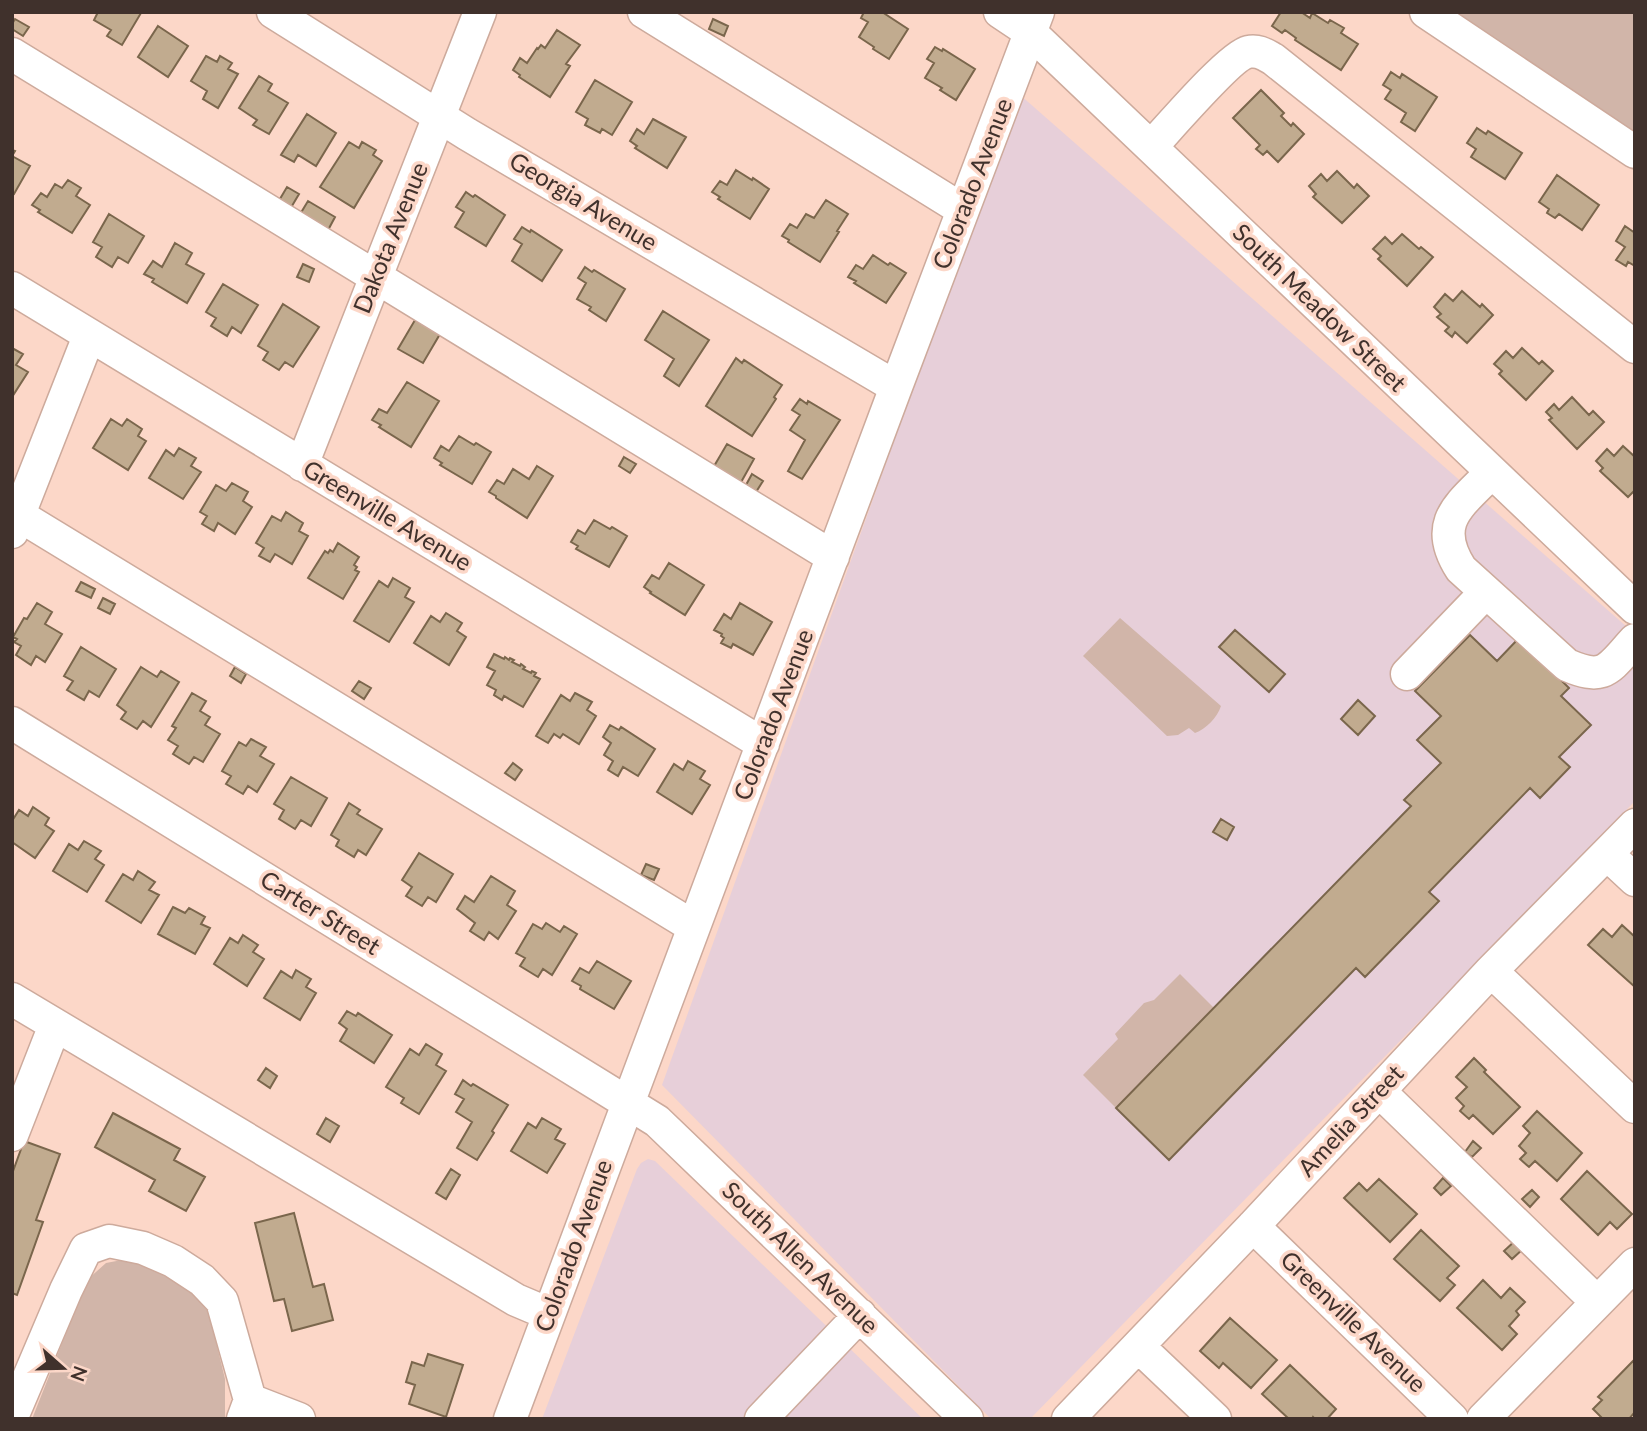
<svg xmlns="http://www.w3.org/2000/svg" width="1647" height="1431" font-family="Lato,sans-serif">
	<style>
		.education { fill: #e7cfd9 }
		.green { fill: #d1b5a9 }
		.building { fill: #c1ab8f; stroke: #7a664c; stroke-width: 2 }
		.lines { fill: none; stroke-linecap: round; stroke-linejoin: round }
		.minor-casing { stroke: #cdaa9c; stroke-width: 35 }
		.minor { stroke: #fff; stroke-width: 32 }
		.labels { text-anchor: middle; stroke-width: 7; stroke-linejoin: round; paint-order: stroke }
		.street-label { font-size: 24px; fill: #40312c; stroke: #fcd7c8 }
	</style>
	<rect width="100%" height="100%" fill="#fcd7c8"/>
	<path class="education" d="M1019 94 1635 634V801L1030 1419H991L662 1085Z
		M648 1159 655 1161 923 1419H542L637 1169 641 1163Z"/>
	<path class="green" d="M1431 12H1635V146Z
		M1120 618 1221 706C1217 718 1206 729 1195 733L1189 728 1178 735 1167 736 1083 656Z
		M1180 974 1214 1008 1116 1108 1083 1075 1118 1039 1115 1034 1144 1003 1154 1000Z
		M127 1259 158 1268 192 1291 209 1313 225 1379V1419H32L87 1280 106 1263Z"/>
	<path class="building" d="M98 12H140L141 13 122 45 107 36 111 30 94 20Z
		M864 12H882L908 29 889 59 873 49 874 47 859 37 868 22 861 18Z
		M1281 12H1301L1310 18 1312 13 1328 23 1330 20 1344 28 1341 33 1358 44 1341 70 1295 40 1296 38 1285 30 1282 33 1272 26Z
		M15 19 29 27 23 36 12 29V24Z
		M713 19 728 26 724 36 709 29Z
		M158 26 188 46 168 77 138 57Z
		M557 30 580 45 566 64 570 66 550 97 519 77 520 75 513 70 520 58 527 63 537 48 538 49 541 45 545 48Z
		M935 47 942 51 943 49 975 69 956 100 940 90 942 88 925 78 934 63 927 59Z
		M206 56 217 62 220 56 232 63 228 69 238 74 218 108 203 99 207 91 191 81Z
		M1391 72 1400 78 1402 74 1437 97 1415 131 1401 122 1406 113 1385 99 1391 90 1383 85Z
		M259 76 272 84 268 91 288 103 269 134 253 125 257 120 239 108Z
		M595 80 632 102 612 135 602 129 600 133 585 125 588 119 576 112Z
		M1261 90 1284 113 1281 116 1291 126 1293 123 1304 134 1278 162 1267 151 1263 155 1256 149 1260 145 1233 118Z
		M307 114 336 133 316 166 298 155 294 162 281 155Z
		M653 119 686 137 667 168 635 148 637 146 630 141 637 129 644 134Z
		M1477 128 1486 134 1488 131 1522 153 1505 179 1471 157 1476 149 1467 143Z
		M349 142 359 148 362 142 376 150 373 155 382 161 354 208 320 187Z
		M12 150 15 151 12 156 30 166 14 194 12 193Z
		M736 170 752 180 753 178 769 189 750 219 718 199 720 197 712 192 720 181 727 185Z
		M1337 171 1354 188 1357 184 1369 196 1342 223 1313 197 1316 194 1309 186 1321 174 1327 181Z
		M1557 175 1599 205 1582 230 1559 214 1555 218 1547 213 1549 209 1539 202Z
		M68 180 81 188 76 196 90 205 72 233 38 212 40 210 32 205 41 193 47 197 55 184 62 188Z
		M287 187 299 194 289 211 277 204Z
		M466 192 473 197 475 195 505 215 486 246 455 227 464 212 456 207Z
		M826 200 848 214 837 231 839 232 820 262 788 242 789 240 782 236 790 224 797 228 806 214 814 218Z
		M308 201 335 217 327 232 299 216Z
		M109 214 144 236 128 263 118 257 112 267 96 257 102 247 93 242Z
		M1625 226 1635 233V266L1628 262 1626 266 1616 260 1625 247 1616 241Z
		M522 227 530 232 531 230 562 250 542 281 512 261 522 244 514 239Z
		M1402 234 1419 249 1421 247 1433 257 1407 286 1378 259 1381 256 1373 249 1385 237 1392 244Z
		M175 243 192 253 186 264 204 274 187 303 152 282 154 279 144 274 153 261 162 267Z
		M873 255 888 265 890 263 906 273 886 303 854 283 856 281 848 277 856 265 863 269Z
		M303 264 314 269 309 282 297 277Z
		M585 267 592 272 594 270 625 289 606 321 589 310 591 307 577 299 586 283 578 278Z
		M223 284 258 305 241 333 232 327 227 336 211 326 216 318 206 312Z
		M1462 291 1480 307 1482 304 1493 315 1467 343 1455 332 1452 337 1445 331 1449 327 1437 317 1441 314 1434 307 1445 294 1453 301Z
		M283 304 319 327 293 367 285 362 279 370 263 360 268 352 258 346Z
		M663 311 709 340 679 386 664 376 674 359 645 340Z
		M415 320 440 334 423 363 398 349Z
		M12 348 23 354 16 365 28 372 12 397Z
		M1522 348 1539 364 1542 361 1553 371 1526 400 1499 374 1502 371 1494 364 1506 351 1513 358Z
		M736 358 742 363 744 360 782 385 774 397 776 399 752 436 706 406Z
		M407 382 439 401 411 447 379 427 381 425 372 420 379 409 387 413Z
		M1572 397 1589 415 1593 411 1604 422 1577 449 1549 420 1552 418 1546 412 1554 404 1559 410Z
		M800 399 807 404 808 401 840 420 802 479 788 471 805 440 790 430 800 415 792 410Z
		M111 419 122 426 127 419 142 429 138 436 146 441 128 470 93 448Z
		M459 436 474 445 476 443 491 452 472 484 440 465 442 463 434 458 441 446 449 451Z
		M727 444 754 459 740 484 713 468Z
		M1623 446 1635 457V490L1628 497 1600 471 1603 468 1596 461 1607 449 1614 456Z
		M179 448 196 458 191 466 201 472 183 499 149 478 166 450 174 456Z
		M624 457 636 464 630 473 619 466Z
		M537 466 553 476 527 518 496 498V496L489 492 497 480 504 484 513 469 529 479Z
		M752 474 763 481 756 492 746 485Z
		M232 483 248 492 243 501 252 507 235 534 218 523 214 531 202 524 207 516 200 512 216 485 226 491Z
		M286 512 303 523 299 531 308 536 292 564 275 554 270 562 259 556 264 548 256 543 272 516 281 521Z
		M594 520 610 529 612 527 627 536 609 567 576 549 578 546 571 542 578 530 585 534Z
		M338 543 359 557 354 565 357 567 355 570 359 572 343 599 308 578 325 551 328 553 330 550 333 552Z
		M669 563 704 585 685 615 650 593 651 592 644 587 652 575 659 579Z
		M393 578 410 588 405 597 414 602 389 642 354 621 379 581 388 587Z
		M81 582 95 589 91 598 76 591Z
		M103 598 115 604 110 614 98 608Z
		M37 603 52 612 45 624 62 634 45 662 36 656 31 665 16 655 21 646 14 642 17 639 13 637 24 618 27 619Z
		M740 603 772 622 753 655 733 644 731 648 721 643 724 638 721 636 722 634 714 630 724 614 731 619Z
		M446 613 462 623 457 631 466 637 449 665 414 643 431 616 440 622Z
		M1235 630 1285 674 1269 692 1219 647Z
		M1470 635 1497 661 1519 638 1569 688 1561 696 1591 725 1559 757 1570 767 1540 798 1530 788 1429 892 1439 901 1365 977 1356 968 1169 1160 1116 1108 1411 806 1404 800 1441 763 1417 740 1441 716 1415 691Z
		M81 647 116 669 99 697 89 691 84 700 67 690 73 681 64 676Z
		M494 654 504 659 505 657 509 660 510 658 514 660 512 662 520 666 521 664 525 667 523 669 531 673 532 671 536 673 534 676 540 679 523 707 504 696 502 700 494 695 496 690 487 685 495 671 487 667Z
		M141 667 157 677 161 671 179 682 151 727 143 721 137 729 121 719 126 712 117 705Z
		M235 667 246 674 241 683 230 676Z
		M359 681 371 688 364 699 352 691Z
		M192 693 206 701 200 711 210 717 205 725 220 734 203 762 194 757 189 764 173 754 178 746 168 740 176 728 172 726Z
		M575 693 592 702 587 710 596 716 579 744 563 734 560 738 554 734 548 743 536 736 561 695 570 701Z
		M1358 700 1375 716 1358 735 1341 719Z
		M610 725 619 730 621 727 655 749 638 776 623 767 618 776 608 770 613 761 604 755 611 743 603 737Z
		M251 739 266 747 260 756 274 764 257 792 248 786 243 794 226 784 231 776 222 771 239 742 246 746Z
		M688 761 705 771 700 779 710 785 692 814 657 792 674 764 683 770Z
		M513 763 522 770 515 780 505 773Z
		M291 777 327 798 311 826 301 820 295 829 279 819 284 810 274 804Z
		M349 803 360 810 357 814 382 829 366 855 358 850 354 857 336 846 339 840 331 835Z
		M33 807 49 818 45 825 54 831 35 858 12 842V821L19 810 28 816Z
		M1221 819 1234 827 1227 840 1213 832Z
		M84 841 101 851 95 859 104 865 87 892 53 871 69 844 78 850Z
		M419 853 453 874 436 902 428 897 422 906 406 896 412 887 402 880Z
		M646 864 659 869 654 880 641 875Z
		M138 871 155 882 149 890 159 895 141 923 106 901 123 874 133 880Z
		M491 876 515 891 507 905 516 911 498 939 489 932 484 940 470 931 475 923 457 909 465 896 474 902Z
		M173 907 185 913 189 908 205 917 201 924 210 928 195 954 158 934Z
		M546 923 560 932 564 926 577 934 552 975 543 969 538 977 520 966 525 958 516 953 533 924 542 929Z
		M1622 925 1635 937V987L1588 945 1603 929 1612 937Z
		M243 935 258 945 253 952 264 959 247 986 214 964 230 938 238 943Z
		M597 961 631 981 614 1009 580 989 581 986 572 981 580 968 589 973Z
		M296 970 311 979 306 987 316 993 300 1020 264 998 281 971 292 978Z
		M347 1011 356 1016 358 1013 392 1035 374 1063 340 1041 347 1029 339 1023Z
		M426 1044 442 1054 436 1065 446 1071 419 1114 401 1103 404 1098 386 1087 410 1049 419 1055Z
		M1474 1058 1486 1070 1484 1072 1520 1107 1493 1134 1473 1115 1469 1119 1460 1111 1464 1106 1456 1098 1467 1087 1456 1077Z
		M266 1068 277 1076 270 1088 258 1080Z
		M463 1080 471 1086 473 1084 508 1105 492 1131 494 1133 477 1160 457 1148 472 1122 456 1112 464 1099 455 1094Z
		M1537 1111 1582 1153 1557 1181 1535 1161 1529 1167 1520 1159 1526 1153 1519 1146 1530 1133 1523 1126Z
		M113 1113 180 1149 174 1160 205 1177 186 1211 149 1191 155 1180 95 1147Z
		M326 1118 339 1126 330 1142 317 1134Z
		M542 1118 561 1129 555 1139 565 1144 547 1173 511 1151 528 1123 536 1128Z
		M24 1141 60 1154 36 1220 43 1222 17 1295 12 1293V1174Z
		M1473 1141 1481 1148 1472 1157 1465 1152Z
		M451 1169 460 1175 446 1199 436 1193Z
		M1587 1171 1632 1214 1617 1229 1610 1222 1598 1235 1561 1199Z
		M1443 1178 1451 1186 1441 1195 1434 1188Z
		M1379 1179 1417 1214 1390 1242 1344 1198 1359 1183 1367 1191Z
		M1532 1190 1539 1197 1530 1207 1522 1199Z
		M294 1213 313 1287 324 1284 333 1320 292 1331 284 1299 274 1301 255 1223Z
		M1421 1230 1459 1266 1447 1278 1455 1285 1440 1301 1394 1259Z
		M1516 1240 1524 1248 1512 1259 1504 1251Z
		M1483 1280 1501 1298 1510 1288 1525 1302 1516 1311 1519 1315 1509 1326 1517 1334 1502 1350 1457 1308Z
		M1230 1318 1277 1360 1251 1388 1223 1363 1219 1368 1200 1351Z
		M428 1354 463 1365 446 1417 409 1404 415 1385 406 1382 412 1362 424 1366Z
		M1634 1360 1635 1412 1629 1419H1603L1593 1409 1602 1400 1598 1397Z
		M1290 1365 1336 1409 1327 1419H1315L1313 1417 1312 1419H1289L1262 1394Z"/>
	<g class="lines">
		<defs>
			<path id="minor" d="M273 12 467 134 896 387
				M644 12 963 210
				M1000 12 1030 32 1635 608
				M1426 12 1635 152
				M12 54 833 557
				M1151 147C1167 130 1230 56 1248 52 1258 50 1264 54 1273 59L1635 347
				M12 288 763 744
				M302 465 480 12
				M1492 472C1460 505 1431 522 1461 569L1567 665C1606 682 1609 668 1635 640
				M12 511 694 927
				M12 532 89 336
				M1407 674 1485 593
				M12 723 657 1121 967 1419
				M1607 854 1635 880
				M1491 971 1635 1107
				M12 999 516 1300 549 1314
				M1379 1091 1597 1302
				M12 1135 55 1025
				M1253 1226 1452 1419
				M1138 1346 1215 1419
				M250 1400 299 1419
				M12 1417 66 1290 86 1249 109 1241 143 1248 173 1261 202 1280 222 1301 250 1400 243 1419
				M510 1419 896 387 1038 12
				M761 1419 860 1315
				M1068 1419 1253 1226 1491 971 1635 825
				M1483 1419 1635 1264"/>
		</defs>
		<use href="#minor" class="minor-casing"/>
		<use href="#minor" class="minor"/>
	</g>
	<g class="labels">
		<g class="street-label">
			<text transform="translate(973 184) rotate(-69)" y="8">Colorado Avenue</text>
			<text transform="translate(583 202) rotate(31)" y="8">Georgia Avenue</text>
			<text transform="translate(391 238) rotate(-68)" y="8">Dakota Avenue</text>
			<text transform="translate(1319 308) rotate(44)" y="8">South Meadow Street</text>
			<text transform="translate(387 516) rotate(31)" y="8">Greenville Avenue</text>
			<text transform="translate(774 715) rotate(-69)" y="8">Colorado Avenue</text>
			<text transform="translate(320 913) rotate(32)" y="8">Carter Street</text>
			<text transform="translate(1351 1121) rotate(-47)" y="8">Amelia Street</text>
			<text transform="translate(574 1246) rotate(-70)" y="8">Colorado Avenue</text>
			<text transform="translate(800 1258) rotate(44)" y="8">South Allen Avenue</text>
			<text transform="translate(1353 1322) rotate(44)" y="8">Greenville Avenue</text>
		</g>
	</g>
	<rect width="1647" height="1431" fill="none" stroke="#40312c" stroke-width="28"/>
	<g transform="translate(63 1368) rotate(110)" stroke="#fcd7c8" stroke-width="5" paint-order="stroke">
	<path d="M0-5L12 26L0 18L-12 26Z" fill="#40312c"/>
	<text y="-10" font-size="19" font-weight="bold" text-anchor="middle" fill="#40312c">N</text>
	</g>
</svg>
